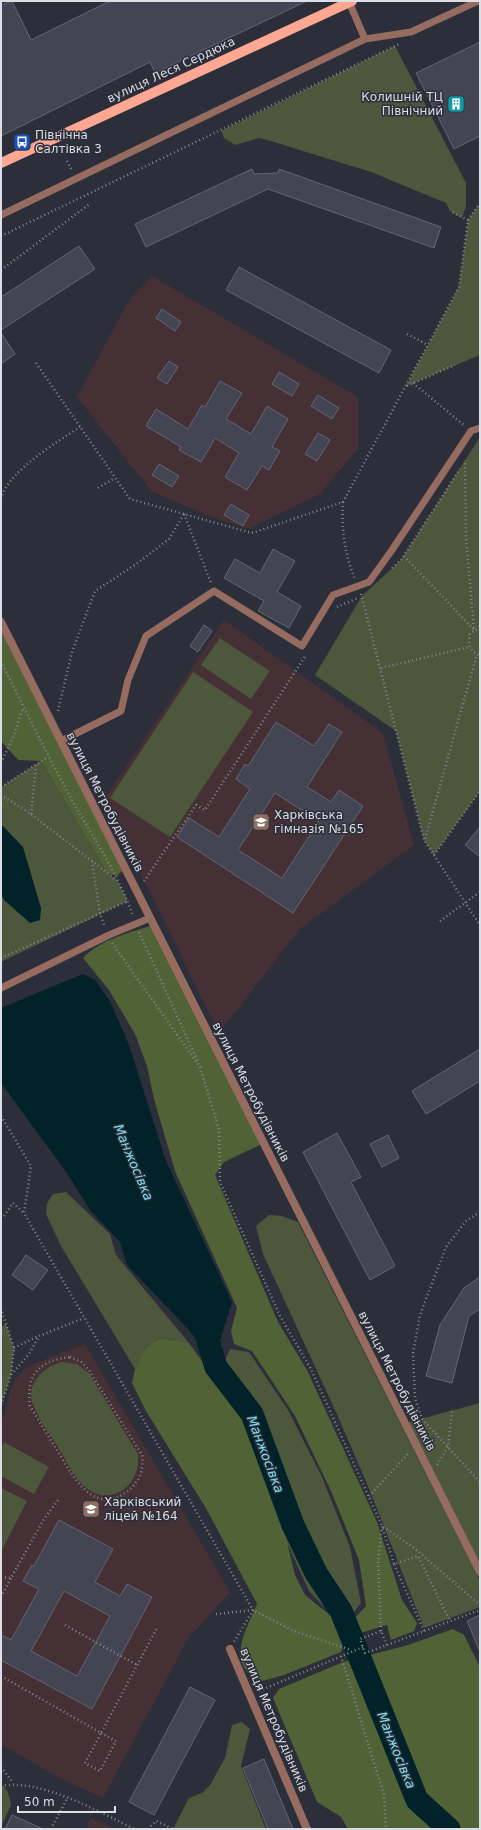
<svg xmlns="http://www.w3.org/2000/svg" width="481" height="1830" font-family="'DejaVu Sans',sans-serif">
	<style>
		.education { fill: #443035 }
		.green { fill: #4c573c }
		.forest { fill: #516237 }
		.water { fill: #002228 }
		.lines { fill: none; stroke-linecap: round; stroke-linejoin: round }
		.river { stroke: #002228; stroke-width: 23 }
		.building { fill: #444552; stroke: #656673; fill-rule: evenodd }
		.path { stroke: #84868f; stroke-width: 2.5; stroke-dasharray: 1 3; stroke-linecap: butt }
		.service { stroke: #966c61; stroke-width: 7 }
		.minor { stroke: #966c61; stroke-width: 8 }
		.primary { stroke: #fea792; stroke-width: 10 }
		.labels { text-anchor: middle; stroke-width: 3; stroke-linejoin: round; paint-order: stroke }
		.street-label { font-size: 12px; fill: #dddee6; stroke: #2c2e39 }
		.poi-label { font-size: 12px; fill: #dddee6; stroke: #2c2e39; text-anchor: start }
		.water-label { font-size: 13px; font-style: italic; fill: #7ce1f3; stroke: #2c2e39 }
	</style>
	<rect width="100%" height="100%" fill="#2c2e39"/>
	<path class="education" d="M152 276 358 397V449L320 494 248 529 206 515 151 491 77 397 129 300Z
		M224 620 383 733 414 845 300 929 219 1033 104 799Z
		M85 1344 230 1592 188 1639 103 1798 59 1778 1 1744V1425L13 1382 28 1366Z
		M91 1818 115 1829H86Z"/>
	<path class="green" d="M395 46 466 183V206L462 218 450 211 446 203 371 172 274 142 259 138 235 145 224 138 221 131Z
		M480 203V355L406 386 459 287 468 220Z
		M480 437V791L434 855 424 840 396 731 315 675 362 596 401 560Z
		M220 638 270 671 251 699 201 665Z
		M193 672 253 712 170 837 110 798Z
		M41 761 107 873 117 880 128 901 1 962V787Z
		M66 1192 110 1234 116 1255 189 1343 161 1338 146 1347 135 1369 61 1246 46 1214 47 1203 53 1194Z
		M269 1215 282 1216 298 1222 480 1581V1607L424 1628 370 1491 336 1412 263 1254 256 1226Z
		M6 1324 14 1348 11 1375 1 1405V1327Z
		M230 1349 249 1352 288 1410 322 1477 350 1547 361 1603 351 1616 330 1613 309 1591 277 1521 213 1390 218 1375Z
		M62 1362 77 1364 89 1373 138 1454C142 1484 111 1509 85 1487 74 1478 67 1461 59 1449 51 1436 40 1422 34 1407 24 1386 42 1367 62 1362Z
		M480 1403V1572L405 1423Z
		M4 1442 49 1467 34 1494 1 1476V1448Z
		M1 1488 27 1501 1 1552Z
		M242 1722 250 1729 241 1766 266 1829H173L189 1798 202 1793 210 1785 225 1758 232 1725Z
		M3 1785 8 1792 11 1805 1 1827V1786Z"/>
	<path class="forest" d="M1 622 125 868 117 876 107 873 41 761 18 760 1 741Z
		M153 925 264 1143 224 1162 215 1175 278 1322 307 1370 377 1522 402 1600 417 1623 414 1631 391 1640 387 1625 357 1634 353 1620 366 1606 359 1560 331 1491 295 1416 252 1351 234 1344 231 1331 237 1308 175 1171 154 1099 147 1066 135 1034 109 990 83 958C101 939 129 933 153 925Z
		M161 1338 189 1343 242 1417 283 1500 284 1529 295 1575 305 1595 341 1624 346 1636 341 1652 284 1675 262 1681C258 1679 252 1676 248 1673 230 1653 249 1624 257 1604L207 1510 146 1411 132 1383 135 1369 146 1347Z
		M453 1629 464 1635 480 1667V1829H348L341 1817 317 1802 273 1698 279 1689 343 1662 408 1645Z"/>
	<path class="water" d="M1 824 23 847 41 908 40 920 30 923 4 900 1 894Z
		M83 974 95 980 110 1001 129 1045 166 1161 232 1302 218 1347 216 1367 205 1350 187 1328 127 1265 120 1242 90 1210 67 1173 1 1083V1008Z"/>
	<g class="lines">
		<path class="river" d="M207 1338 216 1367 252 1414 293 1525 316 1573 341 1611 417 1800 449 1829"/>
	</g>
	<path class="building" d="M12 1 31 40 110 1H307L155 73 150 62 1 136V5Z
		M480 42V136L454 149 416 73Z
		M252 169 254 174 278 173 279 169 441 227 434 248 268 189 146 247 135 224Z
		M79 246 95 269 1 330V297Z
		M239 267 391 350 379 373 226 290Z
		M162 309 181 322 175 331 156 318Z
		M1 333 15 354 1 364Z
		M169 361 178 367 167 384 157 378Z
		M279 372 299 384 292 396 272 384Z
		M220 381 242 393 226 419 251 434 267 406 288 419 272 447 280 451 269 470 262 466 247 490 225 477 239 453 215 438 201 462 179 450 181 447 146 426 156 409 188 429 202 405 205 407Z
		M318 395 339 408 332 419 311 406Z
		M318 433 330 440 317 461 305 454Z
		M159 464 179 476 172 487 152 475Z
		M231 504 249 515 243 526 224 515Z
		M273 549 295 561 277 592 301 606 289 628 258 611 264 601 224 578 235 559 260 573Z
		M204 625 212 631 198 652 190 646Z
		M276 722 314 746 329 724 342 732 307 787 331 802 339 790 363 806 293 913 177 837 189 818 219 837 250 789 236 779 245 764 248 766ZM275 793 319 821 282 878 238 850Z
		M480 827V857L465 845Z
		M480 1049V1081L426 1114 412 1091Z
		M337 1133 361 1177 351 1182 395 1266 370 1280 303 1152Z
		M388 1135 399 1158 382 1167 370 1144Z
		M26 1255 48 1270 33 1290 12 1275Z
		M480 1277V1309L469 1316 452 1383 426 1376 440 1325 464 1288Z
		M59 1520 113 1549 95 1582 120 1596 127 1584 152 1597 92 1709 1 1660V1635L11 1640 39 1589 23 1581 32 1565 34 1566ZM64 1591 110 1616 77 1676 31 1651Z
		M480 1615V1652L467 1621Z
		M190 1687 215 1700 154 1815 129 1802Z
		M264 1759 273 1781 293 1829H268L243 1768Z
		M12 1815 43 1829H5Z"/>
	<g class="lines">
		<path class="path" d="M67 161 72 171
			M468 220 480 203
			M1 236 399 44
			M1 270 91 203
			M407 334 428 345
			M36 363 130 499 252 533 343 502 459 287 468 220 450 211
			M413 383 465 426
			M407 386 455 365
			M98 488 115 478
			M1 499C7 472 57 442 80 427
			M343 502C341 527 345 556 355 579
			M184 514 211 583
			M404 556 474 630 466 538 465 460
			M392 568 401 560 460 469
			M361 594 424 840 480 925
			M337 607 358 598
			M479 627 480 622
			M480 627 470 634C468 643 469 652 480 655
			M1 661C24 708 47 754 72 800 93 838 119 875 133 916
			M381 668 469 647
			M58 711 72 652 95 591 135 565 169 539 184 514
			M1 763 13 737 23 708
			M1 787 48 757
			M1 795 31 814 115 879
			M31 814 36 765
			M425 839 477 654
			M434 855 480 791
			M92 861 100 914 105 927
			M144 881 196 805 205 810 306 655
			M440 921 480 892
			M139 932 198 1062
			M112 943 200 1067 219 1129 220 1182 280 1316 311 1369 382 1526 414 1548 480 1605
			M1 958 128 901
			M1 1116 31 1166 24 1213 253 1610 234 1642
			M480 1212 466 1221 446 1247 420 1315 413 1353 415 1398 422 1419 480 1482
			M4 1216 13 1203 24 1213
			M2 1312 14 1348 11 1375
			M14 1348 38 1336
			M70 1357 81 1362 89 1370 142 1455C144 1469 140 1481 129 1490 94 1519 72 1475 57 1450 48 1436 39 1421 30 1406 26 1375 38 1361 70 1357Z
			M1 1405 11 1375 29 1354 39 1336 84 1318
			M437 1465 448 1447 452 1411
			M369 1496 409 1453
			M1 1577 11 1578 44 1519 59 1499
			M1 1597 11 1578
			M216 1614 253 1610 294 1631 351 1650
			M65 1625 137 1665
			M381 1631 378 1561 382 1526 394 1564
			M424 1631 394 1564 418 1556 450 1621
			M387 1645 381 1631 360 1639 365 1653C404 1639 442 1624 480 1610
			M341 1656 384 1795 386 1829
			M1 1676 101 1733 157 1628
			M259 1691 363 1647
			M101 1733 116 1741 100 1771 85 1763Z
			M1 1767 13 1783
			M1 1786C39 1778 100 1812 134 1829
			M51 1829 68 1797
			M148 1829 156 1821 173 1829"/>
		<path class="service" d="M365 39 411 32 478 1
			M1 215 365 39 349 2
			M61 741 121 711 128 680 146 636 214 591 302 646 333 595 369 582 392 550 471 431 480 428
			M1 988 109 935 150 918"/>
		<path class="minor" d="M1 622 480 1572
			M230 1649 307 1829"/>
		<path class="primary" d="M1 163 352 1"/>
	</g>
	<defs>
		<symbol id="building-square" viewBox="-11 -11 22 22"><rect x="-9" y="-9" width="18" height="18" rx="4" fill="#0f9aa8" stroke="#2c2e39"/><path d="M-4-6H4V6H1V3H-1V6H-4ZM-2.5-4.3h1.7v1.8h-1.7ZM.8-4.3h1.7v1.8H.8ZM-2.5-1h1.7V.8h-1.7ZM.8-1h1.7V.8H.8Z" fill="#fff"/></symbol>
		<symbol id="bus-square" viewBox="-11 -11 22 22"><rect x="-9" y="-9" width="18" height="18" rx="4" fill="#1a4fb4" stroke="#2c2e39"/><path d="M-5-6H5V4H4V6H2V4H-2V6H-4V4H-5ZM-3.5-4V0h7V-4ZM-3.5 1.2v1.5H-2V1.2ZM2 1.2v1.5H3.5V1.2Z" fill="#fff"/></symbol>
		<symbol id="school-square" viewBox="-11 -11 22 22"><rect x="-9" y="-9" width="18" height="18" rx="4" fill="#8d6e63" stroke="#2c2e39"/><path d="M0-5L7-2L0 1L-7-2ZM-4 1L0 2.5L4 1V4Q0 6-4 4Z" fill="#fff"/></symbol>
	</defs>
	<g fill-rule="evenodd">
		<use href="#building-square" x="446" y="94" width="20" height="20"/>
		<use href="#bus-square" x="12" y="132" width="20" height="20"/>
		<use href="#school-square" x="251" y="812" width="20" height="20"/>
		<use href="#school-square" x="81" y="1499" width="20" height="20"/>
	</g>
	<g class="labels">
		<g class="street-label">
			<text transform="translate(171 70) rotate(-25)" y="4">вулиця Леся Сердюка</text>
			<text transform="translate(105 802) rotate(63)" y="4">вулиця Метробудівників</text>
			<text transform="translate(251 1092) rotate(63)" y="4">вулиця Метробудівників</text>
			<text transform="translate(397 1381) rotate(63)" y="4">вулиця Метробудівників</text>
			<text transform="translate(274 1720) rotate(67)" y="4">вулиця Метробудівників</text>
		</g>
		<g class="poi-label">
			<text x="443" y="101" text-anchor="end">Колишній ТЦ<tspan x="443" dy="14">Північний</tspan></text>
			<text x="35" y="139">Північна<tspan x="35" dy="14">Салтівка 3</tspan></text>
			<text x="274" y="819">Харківська<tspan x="274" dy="14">гімназія №165</tspan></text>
			<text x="104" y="1506">Харківський<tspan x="104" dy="14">ліцей №164</tspan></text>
		</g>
		<g class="water-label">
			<text transform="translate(134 1162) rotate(67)" y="5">Манжосівка</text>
			<text transform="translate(266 1454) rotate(69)" y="5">Манжосівка</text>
			<text transform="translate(397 1750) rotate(68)" y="5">Манжосівка</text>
		</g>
	</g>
	<rect width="481" height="1830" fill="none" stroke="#dddee6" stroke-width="4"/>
	<path d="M18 1806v6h97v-6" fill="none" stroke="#dddee6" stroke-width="2"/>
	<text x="24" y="1806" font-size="12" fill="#dddee6" stroke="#2c2e39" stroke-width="3" paint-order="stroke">50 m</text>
</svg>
